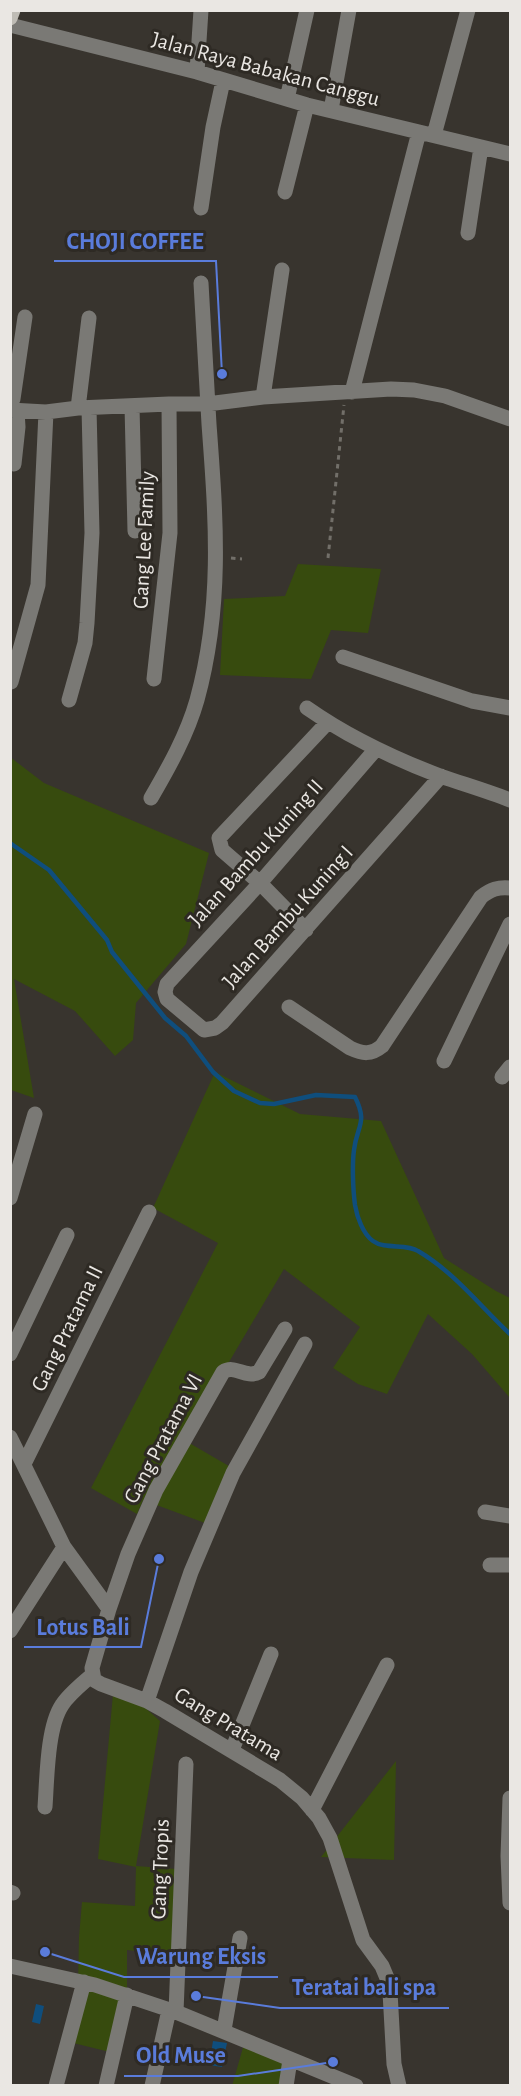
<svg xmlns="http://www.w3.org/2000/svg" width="521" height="2096" font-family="'Alegreya Sans',sans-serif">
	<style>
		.green { fill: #374b0e }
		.water { fill: #0f4e7d }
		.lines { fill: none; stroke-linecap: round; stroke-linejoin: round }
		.stream { stroke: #0f4e7d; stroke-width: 4.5 }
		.path { stroke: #726f69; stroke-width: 3; stroke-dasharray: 4.5 4.5; stroke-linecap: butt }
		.minor { stroke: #7a7975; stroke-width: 15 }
		.major { stroke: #bfbcb5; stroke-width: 15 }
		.labels { text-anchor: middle; stroke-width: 6; stroke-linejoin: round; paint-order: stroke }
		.street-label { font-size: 22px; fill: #eae7e3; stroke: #2e2a24 }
		.leader { fill: none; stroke: #5a7cdb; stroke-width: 2 }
		.callout-dot { fill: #5a7cdb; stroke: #2e2a24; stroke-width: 2 }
		.callout-label { font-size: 24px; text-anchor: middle; font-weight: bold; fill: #5a7cdb; stroke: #2e2a24; stroke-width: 6; stroke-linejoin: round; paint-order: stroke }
	</style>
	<rect width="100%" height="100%" fill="#38342e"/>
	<path class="green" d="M298 564 381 569 368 633 331 630 311 679 220 675 224 599 285 596Z
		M10 757 44 783 209 853 186 944 136 1003 133 1040 115 1056 75 1011 14 979 34 1098 11 1090Z
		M215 1072 300 1114 381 1121 444 1258 496 1291 510 1298V1398L472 1354 428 1314 387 1394 358 1384 333 1368 360 1327 284 1269 229 1362 179 1437 234 1469 205 1523 143 1500 137 1514 91 1488 218 1243 153 1208Z
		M113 1694 142 1705 160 1721 136 1866 176 1869 174 1955 127 1950V1999L114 2053 65 2041 78 1987 79 1937 82 1902 135 1906 136 1867 98 1859Z
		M396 1761 394 1860 321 1857Z
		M246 2037 287 2059 281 2085 232 2086Z"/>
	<path class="water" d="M36 2004 44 2006 40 2024 32 2022Z
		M213 2041 227 2043 222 2067 209 2065Z"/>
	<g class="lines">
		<path class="stream" d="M10 843 49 870 107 940 112 952 165 1018 186 1036 213 1072 234 1091 260 1103 274 1104 316 1095 355 1097C368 1123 357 1125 354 1150 352 1165 353 1190 355 1205 357 1217 363 1234 373 1241 385 1250 406 1243 418 1251 454 1272 480 1306 510 1334"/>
		<path class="path" d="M231 558 242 559
			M328 558 344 405"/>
		<path class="minor" d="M10 25 197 72 307 105 510 154
			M197 72 201 10
			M287 99 307 10
			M331 110 349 10
			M434 135 468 10
			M285 192 307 105
			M201 208 213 127 223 81
			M468 233 481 147
			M352 392 419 132
			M263 397 282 270
			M10 405 13 399 25 317
			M132 406 135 531
			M78 408 89 318
			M10 410 46 412 78 408 169 404H207L263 397 391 389 414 390 445 396 510 419
			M14 464 18 427 17 411
			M343 657 472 701 510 708
			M154 679 170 533 169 404
			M11 682 38 585 46 412
			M69 700 85 643 87 623 92 533 89 408
			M307 708C348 737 393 758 440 776 463 784 487 791 510 800
			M376 749 260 883 167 984 165 992 167 999 204 1030 215 1028 222 1023 441 776
			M151 798C169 767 187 735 197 700 223 605 216 519 209 424 206 377 204 330 201 283
			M306 930 260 883 222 850 219 838 328 722
			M289 1007 350 1048C363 1054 371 1055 382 1046L481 897C491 889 498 887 510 888
			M444 1061 510 924
			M502 1077 510 1067
			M10 1198 35 1114
			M285 1329 259 1372C245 1379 235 1364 223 1372L156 1490 128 1554 109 1609 92 1668 94 1680 101 1684 147 1701 165 1711 280 1780 302 1798 319 1818 330 1838 363 1940 382 1966 387 1978 390 1992 394 2064 399 2086
			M10 1354 67 1235
			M10 1437 64 1547 109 1609
			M24 1464 149 1212
			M485 1512 510 1516
			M490 1565H510
			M10 1631 64 1547
			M147 1701 191 1572 233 1473 305 1344
			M232 1750 271 1654
			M510 1798 508 1856 510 1903
			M45 1807C47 1780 47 1727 62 1705 69 1694 82 1684 92 1675
			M312 1810 387 1665
			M10 1892 13 1893
			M10 1966 95 1985 176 2012 356 2086
			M176 2012 186 1764
			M224 2030 240 1938
			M56 2086 84 1982
			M106 2086 127 1995
			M152 2086 169 2010
			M286 2086 290 2060"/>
		<path class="major" d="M10 18 13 10"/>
	</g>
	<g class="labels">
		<g class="street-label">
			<text transform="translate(266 68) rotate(15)" y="8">Jalan Raya Babakan Canggu</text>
			<text transform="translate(143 540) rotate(-87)" y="8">Gang Lee Family</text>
			<text transform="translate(255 852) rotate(-48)" y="8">Jalan Bambu Kuning II</text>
			<text transform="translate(287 916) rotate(-48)" y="8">Jalan Bambu Kuning I</text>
			<text transform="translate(66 1328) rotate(-64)" y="8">Gang Pratama II</text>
			<text transform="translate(162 1438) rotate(-62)" y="8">Gang Pratama VI</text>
			<text transform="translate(229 1723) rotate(31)" y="8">Gang Pratama</text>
			<text transform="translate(159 1869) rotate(-88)" y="8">Gang Tropis</text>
		</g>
	</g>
	<path class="leader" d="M222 374L216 261H54M159 1559L141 1647H24M45 1952L124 1977H278M196 1996L280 2008H449M333 2062L238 2076H124"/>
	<g class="callout-dot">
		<circle cx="222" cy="374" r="6"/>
		<circle cx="159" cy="1559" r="6"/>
		<circle cx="45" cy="1952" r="6"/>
		<circle cx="196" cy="1996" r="6"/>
		<circle cx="333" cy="2062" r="6"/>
	</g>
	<g class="callout-label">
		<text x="135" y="249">CHOJI COFFEE</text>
		<text x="83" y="1635">Lotus Bali</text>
		<text x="201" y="1964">Warung Eksis</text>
		<text x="364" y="1995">Teratai bali spa</text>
		<text x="181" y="2063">Old Muse</text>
	</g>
	<rect width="521" height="2096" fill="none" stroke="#eae7e3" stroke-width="24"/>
</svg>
